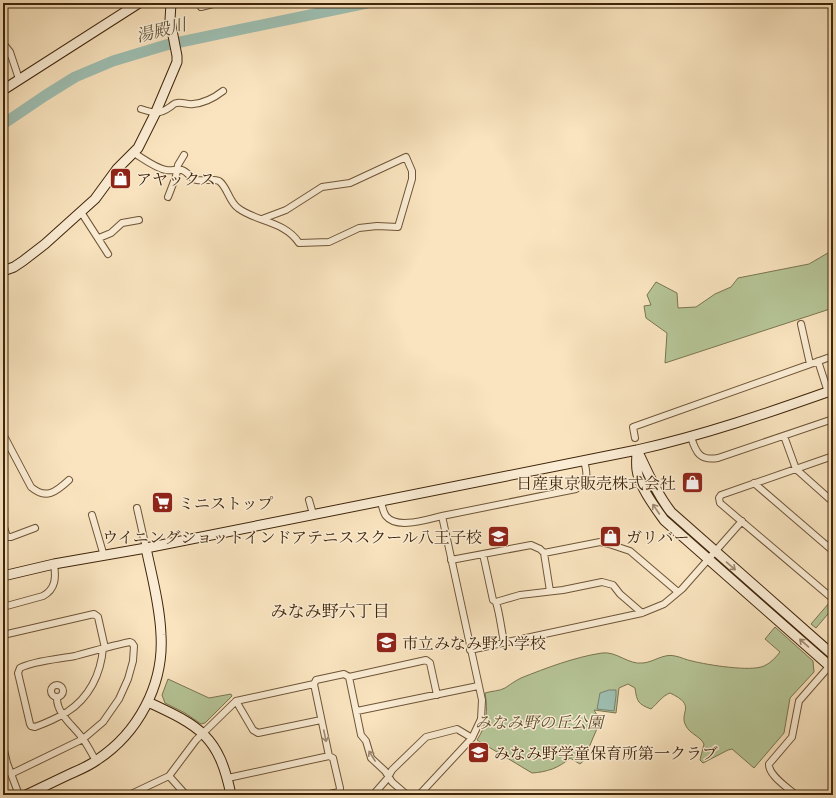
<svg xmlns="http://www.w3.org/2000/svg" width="836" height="798" font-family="'IM FELL DW Pica','Noto Serif JP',serif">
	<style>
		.green { fill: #b6c597; stroke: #7a7550 }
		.water { fill: #9ebfb2; stroke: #78816f }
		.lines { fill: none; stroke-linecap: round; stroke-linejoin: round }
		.river { stroke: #9ebfb2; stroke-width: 11 }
		.street-casing { stroke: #6e5537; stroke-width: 8 }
		.secondary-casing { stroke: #3f250a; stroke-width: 11 }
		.street { stroke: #fbedd5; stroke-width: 6 }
		.secondary { stroke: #fbedd5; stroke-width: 9 }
		.oneway { stroke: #9d8970 }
		.labels { text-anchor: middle; stroke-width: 3; stroke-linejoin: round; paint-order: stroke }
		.poi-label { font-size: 16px; fill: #3f250a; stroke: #fbedd5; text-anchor: start }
		.park-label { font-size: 16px; font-style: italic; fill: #5d4d2d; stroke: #fbedd5 }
		.water-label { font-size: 17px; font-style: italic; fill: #5c533c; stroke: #fbedd5 }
		.neighbourhood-label { font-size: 17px; fill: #3f250a; stroke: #fbedd5 }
	</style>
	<rect width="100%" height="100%" fill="#f9e4bf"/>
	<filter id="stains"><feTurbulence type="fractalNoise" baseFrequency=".005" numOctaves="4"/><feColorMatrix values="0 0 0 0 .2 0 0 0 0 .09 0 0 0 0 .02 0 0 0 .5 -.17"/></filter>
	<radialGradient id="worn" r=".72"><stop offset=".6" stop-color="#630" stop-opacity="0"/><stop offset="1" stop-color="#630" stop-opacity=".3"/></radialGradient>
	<path class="green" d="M833 250V308L665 363 667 333 646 318 644 306 651 305 647 295 656 282 677 293 678 308 696 307 715 294 731 287 738 278 809 264Z
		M829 603 833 606V608L816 628 811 624Z
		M775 627 813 661 814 672 790 698 784 733 754 768 732 749 728 750 703 763 700 760 704 744C700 736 690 734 686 726 678 712 698 706 670 693 662 696 658 703 651 709 638 704 637 702 635 688L628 684 619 688 616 713 594 710 600 720 599 724 587 752 588 757 580 764 570 758C559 768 547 772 532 773L477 740C487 725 488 710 485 693 491 691 500 691 505 688 511 684 515 681 521 678 546 668 575 657 602 653 617 651 628 665 643 663 654 662 664 653 675 656 681 657 686 660 692 661 708 665 751 672 764 666 771 663 776 657 780 652L765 639Z
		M168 679 209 698 231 694 232 696 205 723 201 724 185 713 165 703 162 695Z"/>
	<path class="water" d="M609 690H616V696L614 711 597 709 600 693Z"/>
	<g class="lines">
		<path class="river" d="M3 124 46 95 75 77 113 61 166 45 367 3"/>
		<defs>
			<path id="street" d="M201 7 217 3
				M3 43 10 52 19 79
				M3 57 10 52
				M141 109C153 113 159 115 170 107 173 105 174 103 177 103 183 102 188 105 193 104 205 103 214 98 223 91
				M134 153C144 159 155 168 166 170 171 171 177 169 182 170 188 172 191 179 197 180 204 181 213 178 219 181 227 186 229 202 238 208 256 222 285 221 299 243L329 242 359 228 377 226 398 227 412 179V171L406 157 350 183 322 187 286 210 262 219
				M168 197 176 176 178 165 184 155
				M81 212 108 254
				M99 238 111 233 122 223 139 220
				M801 324 810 364
				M818 361 828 392
				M3 434 31 487C46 500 56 492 69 480
				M784 436 796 469 833 502
				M691 437C696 453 700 461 718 458L833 419
				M635 438 633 427 833 356
				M833 456 721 495 719 498 720 503 833 599
				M754 483 833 551
				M309 500 313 514
				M381 501C382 506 383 512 386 516 397 530 428 519 442 516L482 700 481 719 472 738 419 795
				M137 508 146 548
				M92 515 104 556
				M442 516 576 489C588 481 588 475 584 461
				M3 524 7 537H11L35 528
				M544 553 550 591
				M483 554 493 600 496 602C500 615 501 628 504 642
				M451 560 531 545 540 549 544 553 600 542 609 544 630 551 678 592
				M496 602 520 595 563 590 602 582 613 585 620 594 642 613
				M3 607 43 596C56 589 56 577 54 564
				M3 635 94 614 98 617 105 648
				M470 650 642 613 664 604 682 589 742 521
				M349 677 361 735 366 741 371 758 385 771 392 782 407 795
				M314 684 329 756 333 758 340 788 339 795
				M51 691a6 6 0 1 1 12 0a6 6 0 1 1-12 0Z
				M57 697C56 714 74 726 83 739 88 746 92 754 96 761
				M236 701 253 730 258 733 321 720
				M357 711 478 686
				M3 746 7 763 19 795
				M11 774 83 739 103 722 119 699 128 679 133 661 134 646 132 643 130 642C111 646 93 651 75 656 59 659 33 661 20 668L18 673 30 724 31 726 35 727C46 723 57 718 67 712 89 698 101 674 103 648
				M169 776 186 795
				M228 778 329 756
				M129 795 169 776 196 740 236 701 314 684 316 680 344 674 349 677 426 660 430 663 437 695
				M325 795 339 792
				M373 795 387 779 392 770 426 737 457 729 472 738
				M796 795C788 788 768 775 769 764L792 737 799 701 833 662"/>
			<path id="secondary" d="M3 90 139 3
				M3 271 14 267 23 261 45 244 95 199 117 169 138 148 155 114 177 62V56L170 20 171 3
				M637 450C637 457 636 463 637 470 639 486 654 506 664 520L833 669
				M638 452C648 473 657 494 671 512L833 655
				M3 576 54 564 146 548 637 450C704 435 768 413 833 390
				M148 702C200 726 219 736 231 795
				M26 795C41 788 55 781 70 774 79 770 89 766 97 760 138 733 164 685 161 635 160 606 152 577 146 548"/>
		</defs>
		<use href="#street" class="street-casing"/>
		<use href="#secondary" class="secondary-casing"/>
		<use href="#street" class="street"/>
		<use href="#secondary" class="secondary"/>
	</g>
	<defs><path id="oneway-shaft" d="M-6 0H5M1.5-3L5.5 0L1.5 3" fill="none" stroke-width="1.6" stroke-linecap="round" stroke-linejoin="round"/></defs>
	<g class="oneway">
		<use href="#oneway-shaft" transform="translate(656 509) rotate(-124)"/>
		<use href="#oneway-shaft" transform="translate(731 566) rotate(41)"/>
		<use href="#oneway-shaft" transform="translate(804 643) rotate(-139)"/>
		<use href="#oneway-shaft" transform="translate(325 736) rotate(78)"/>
		<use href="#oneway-shaft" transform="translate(372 756) rotate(-122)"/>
	</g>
	<defs>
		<symbol id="shop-square" viewBox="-11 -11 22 22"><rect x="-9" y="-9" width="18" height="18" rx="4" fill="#8f2418" stroke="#fbedd5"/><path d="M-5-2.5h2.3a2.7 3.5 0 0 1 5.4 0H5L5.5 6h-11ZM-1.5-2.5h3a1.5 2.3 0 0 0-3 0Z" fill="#fff"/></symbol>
		<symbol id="supermarket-square" viewBox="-11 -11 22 22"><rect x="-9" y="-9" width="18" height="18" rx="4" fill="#8f2418" stroke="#fbedd5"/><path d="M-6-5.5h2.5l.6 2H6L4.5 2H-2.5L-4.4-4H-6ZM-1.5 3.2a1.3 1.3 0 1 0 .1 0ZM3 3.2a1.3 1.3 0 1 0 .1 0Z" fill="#fff"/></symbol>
		<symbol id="school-square" viewBox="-11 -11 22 22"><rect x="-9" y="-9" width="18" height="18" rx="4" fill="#8f2418" stroke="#fbedd5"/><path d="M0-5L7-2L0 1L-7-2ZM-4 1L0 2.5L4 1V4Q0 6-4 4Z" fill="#fff"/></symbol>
	</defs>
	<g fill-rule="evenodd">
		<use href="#shop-square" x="108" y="166" width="25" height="25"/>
		<use href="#shop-square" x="680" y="470" width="25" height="25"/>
		<use href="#supermarket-square" x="150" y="490" width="25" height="25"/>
		<use href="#school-square" x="486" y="524" width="25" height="25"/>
		<use href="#shop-square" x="598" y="524" width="25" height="25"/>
		<use href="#school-square" x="374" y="630" width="25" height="25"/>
		<use href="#school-square" x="466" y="740" width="25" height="25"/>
	</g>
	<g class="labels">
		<g class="poi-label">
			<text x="136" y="185">アヤックス</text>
			<text x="676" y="489" text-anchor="end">日産東京販売株式会社</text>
			<text x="178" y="509">ミニストップ</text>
			<text x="482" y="543" text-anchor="end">ウイニングショットインドアテニススクール八王子校</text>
			<text x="626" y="543">ガリバー</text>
			<text x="402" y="649">市立みなみ野小学校</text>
			<text x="494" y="759">みなみ野学童保育所第一クラブ</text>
		</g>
		<g class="park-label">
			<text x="539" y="728">みなみ野の丘公園</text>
		</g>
		<g class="water-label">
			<text transform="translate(161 30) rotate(-14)" y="6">湯殿川</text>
		</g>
		<g class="neighbourhood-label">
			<text x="330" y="617">みなみ野六丁目</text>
		</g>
	</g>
	<rect width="836" height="798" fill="none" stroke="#f9e4bf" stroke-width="16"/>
	<rect x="4" y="4" width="828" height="790" fill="none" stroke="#3f250a" stroke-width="2"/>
	<rect x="8" y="8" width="820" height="782" fill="none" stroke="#3f250a"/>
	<rect width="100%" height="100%" filter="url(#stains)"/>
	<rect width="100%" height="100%" fill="url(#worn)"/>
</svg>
